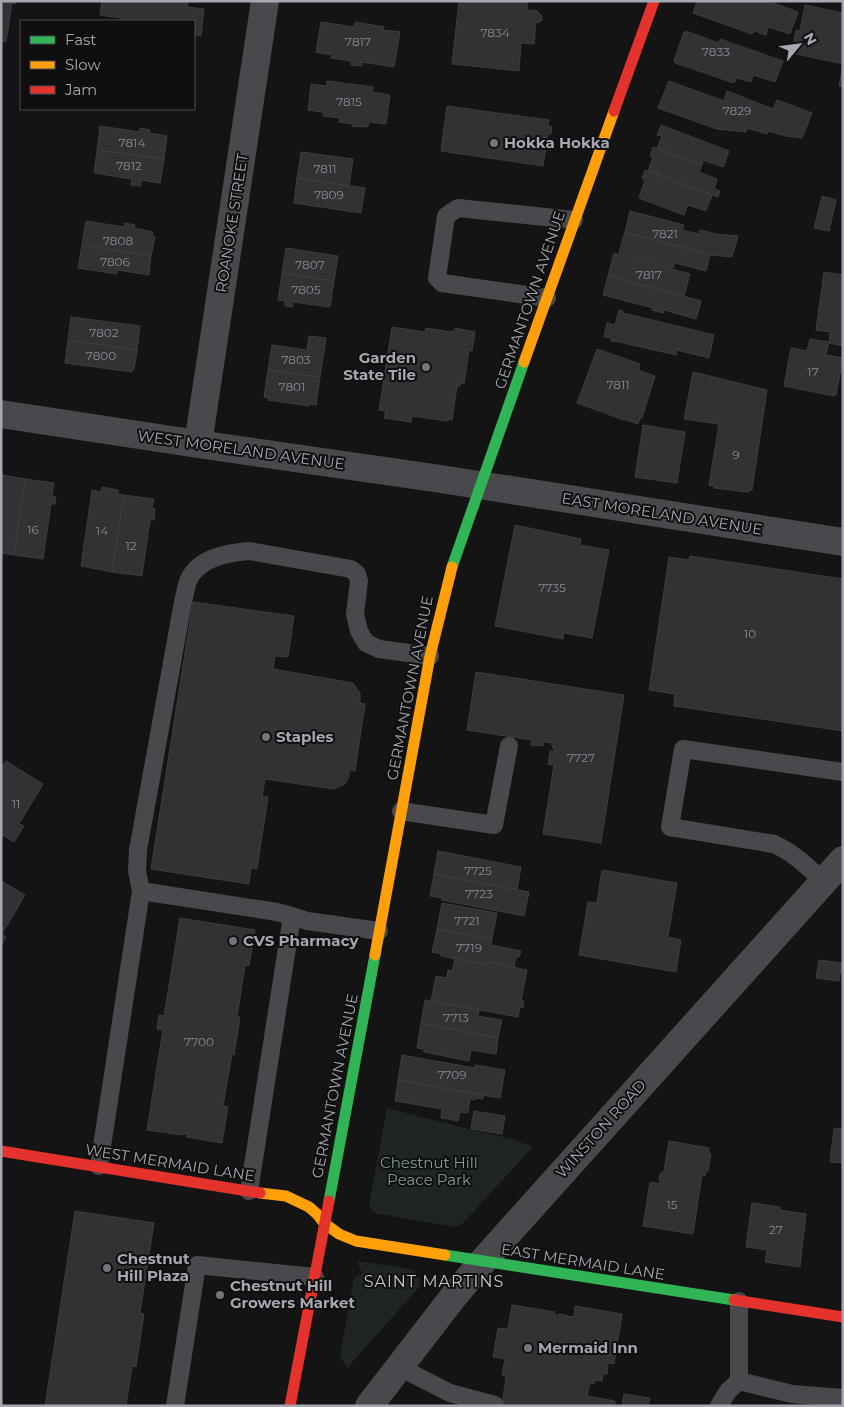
<svg xmlns="http://www.w3.org/2000/svg" width="844" height="1407" font-family="Montserrat,sans-serif">
	<style>
		.green { fill: #1f2522 }
		.building { fill: #323234; stroke: #3d3d41 }
		.lines { fill: none; stroke-linecap: round; stroke-linejoin: round }
		.lane { stroke: #49494d; stroke-width: 18 }
		.street { stroke: #49494d; stroke-width: 28 }
		.fast { stroke: #30b455; stroke-width: 11 }
		.slow { stroke: #ff9f0a; stroke-width: 11 }
		.jam { stroke: #e5322d; stroke-width: 11 }
		.poi-dot { fill: #74747c; stroke: #0f0f10; stroke-width: 2 }
		.labels { text-anchor: middle; stroke-width: 4; stroke-linejoin: round; paint-order: stroke }
		.number-label { font-size: 12px; fill: #8a8a94 }
		.poi-label { font-size: 15px; font-weight: bold; fill: #a7a7b4; stroke: #0f0f10; text-anchor: start }
		.street-label { font-size: 15px; fill: #a7a7b4; stroke: #0f0f10 }
		.park-label { font-size: 15px; fill: #809e8b; stroke: #0f0f10 }
		.neighbourhood-label { font-size: 16px; letter-spacing: 1px; fill: #c8c7d1; stroke: #0f0f10 }
	</style>
	<rect width="100%" height="100%" fill="#141415"/>
	<path class="green" d="M387 1108 472 1130 512 1139 533 1147 462 1224 455 1227 374 1213 369 1205Z
		M357 1261 411 1269C418 1274 420 1278 420 1286L347 1368 340 1356 354 1278 362 1273Z"/>
	<path class="building" d="M1 1H16V4L12 3 6 42 1 41Z
		M102 1H188L187 7 204 9 201 36 194 35V21H121V18L100 15Z
		M459 1H528L527 10 537 11 542 16V20L539 23 536 22 534 44 521 43 519 71 452 64Z
		M697 1H768L798 12 790 34 768 27 766 35 754 31 752 34 693 13Z
		M805 5 843 13V64L792 53 796 30 800 31Z
		M321 22 354 27 355 22 384 27 383 30 400 32 394 67 362 62V66L351 65V61L331 58 332 55 316 52Z
		M686 31 719 43 720 39 783 61 775 82 753 75 751 82 737 78 734 83 675 63 676 61H674L684 32 686 33Z
		M843 65V87L839 86Z
		M327 81 373 87 372 92 390 95 386 124 369 122 368 127 352 126V124L339 122 340 118 323 116V112L308 110 311 84 327 86Z
		M669 81 724 101 727 91 773 109 777 100 812 113 802 138 786 136 768 131 767 134 747 128 746 132 717 129 658 108Z
		M447 106 549 120 548 126 552 127 551 134H548L543 166 441 151Z
		M661 125 729 151 723 167 703 160 702 165 657 148 662 136 657 135Z
		M100 126 140 132V128L150 130 149 133 167 136 164 159 97 150Z
		M653 147 702 165 699 172 717 179 714 189 720 191 718 197 648 171 653 157 650 156Z
		M97 150 164 159 160 183 141 180V186L131 185 132 179 94 173Z
		M301 152 353 159 349 186 297 178Z
		M645 170 712 195 706 211 688 205 684 215 639 198 645 180 642 178Z
		M297 178 365 188 361 213 294 203Z
		M822 196 836 200 829 231 814 228Z
		M630 211 684 225 682 230 699 234 700 230 716 234 738 236 732 257 710 255 625 232Z
		M86 221 124 227 125 223 135 225 134 228 153 232 152 237H155L151 256 82 245Z
		M625 232 710 255 706 271 675 263 673 268 619 253Z
		M82 245 151 256 149 275 117 270V274L78 268Z
		M286 248 338 256 334 281 282 273Z
		M614 253 690 274 684 296 608 276Z
		M824 272 843 275V346L829 343 830 332 816 330Z
		M282 273 334 281 330 307 293 302 292 307 285 306V301L278 300Z
		M608 276 701 301 696 319 664 310 663 313 652 310 653 308 603 295Z
		M619 310 623 311V313L714 335 709 358 677 350 676 355 615 341V342L611 341V338L604 337 607 323 615 325Z
		M71 317 140 326 137 350 68 340Z
		M392 327 425 332 426 328 451 332V331H455V328L475 332 472 351 469 350 464 384 460 383V386H457L452 420 448 419V421L412 416 411 422 384 418 386 411 379 410Z
		M309 336 326 338 320 377 268 370 272 345 307 350Z
		M810 339 829 342 826 355 843 358 836 395H834V396L784 386 791 348 807 351Z
		M68 340 137 350 134 370 132 369V372L65 363Z
		M597 349 640 364 638 370 655 376 642 418H640L638 424 624 419V420L577 403Z
		M268 370 320 377 316 405 310 404 309 406 268 400 269 398 264 397Z
		M693 372 767 390 752 490H749L748 492 714 488V486L709 485 719 424 684 419Z
		M643 425 685 432 677 483 635 477Z
		M1 475 25 479 14 555 1 553Z
		M25 479 54 483 52 497H56L55 504H51L43 559 14 555Z
		M102 487 118 490V494L124 495 112 572 81 566 92 490 101 492Z
		M124 495 154 499 152 508 155 509 154 520H150L142 576 112 572Z
		M515 525 581 539 580 545 609 550 592 638 564 633 563 639 495 626Z
		M690 556 843 579V731L674 706 675 694 649 690 669 557 689 560Z
		M193 602 294 616 288 657 275 656 273 669 353 683 360 693V703L365 704 355 771 349 770V776L345 784 334 789 265 779 262 797H268L257 869 251 868 249 884 151 869Z
		M476 672 624 695 601 843 543 834 554 765 548 764 550 751 555 752 551 743 544 742 543 746 531 745 532 740 467 730Z
		M6 761 43 784 19 824 24 826 14 842 1 834V768Z
		M438 851 521 867 517 890 434 874Z
		M602 870 677 883 668 937 681 940 676 972 579 955 588 902 597 903Z
		M434 874 529 892 524 916 442 900V898L430 896Z
		M1 881 25 895 2 934 6 937 1 945Z
		M442 903 497 913 492 939 437 929Z
		M180 918 255 930 249 966 245 965 237 1017H240L234 1055 232 1054 223 1106 228 1107 222 1143 187 1137V1134H183V1135L147 1130 163 1030 157 1029 159 1015 164 1016Z
		M437 929 492 939 491 945 521 951 519 957H516L514 967 488 962 487 965 441 956V954L432 952Z
		M455 959 487 965 488 962 527 970 521 1001H524L523 1008 520 1007 518 1017 431 1001 436 976 447 978 448 970 452 971Z
		M819 960 842 963 839 981 816 978Z
		M425 1000 479 1010 478 1016 502 1020 498 1038 421 1023Z
		M421 1023 498 1038 496 1054 471 1050 469 1061 424 1052V1049L417 1048Z
		M402 1055 475 1068V1065L505 1070 500 1098 398 1080Z
		M398 1080 483 1095V1099L476 1098 475 1100 470 1099 468 1113 460 1112 458 1121 441 1118 442 1109 395 1101Z
		M474 1111 505 1116 502 1134 471 1129Z
		M834 1128 843 1129V1163L830 1162Z
		M669 1141 709 1148V1153L711 1154 708 1171H706L705 1176 702 1175 693 1234 643 1226 650 1182 662 1184 659 1180 660 1174 664 1171Z
		M752 1203 780 1207V1210L806 1214 800 1267 765 1262 767 1250 746 1247Z
		M75 1211 154 1223 140 1313 144 1314 136 1367 132 1366 126 1406H45Z
		M512 1305 555 1312 554 1316 560 1314 568 1316 570 1318V1316L574 1317 575 1306 622 1314 614 1364 608 1363 607 1374H603L602 1381 595 1380 594 1384 590 1383 587 1396 615 1401V1406H502L506 1376 502 1375 505 1359 493 1357 498 1328 508 1329Z
		M624 1394 650 1398 648 1406H622Z"/>
	<g class="lines">
		<path class="lane" d="M547 298 442 283 437 278 446 216 458 208 574 220
			M401 811 494 825 509 746
			M824 882C808 867 794 853 774 844L670 827 683 749 843 772
			M141 891 137 871 138 850 183 602C185 595 186 585 189 579 200 557 228 553 249 551L351 569 357 574 359 581 355 614 359 631 366 643 379 649 430 656
			M99 1166 141 891 277 912 292 916
			M249 1191 292 916 307 921 379 931
			M399 1367 450 1393 495 1405
			M739 1381 792 1394 843 1398
			M175 1406 197 1265 315 1277
			M719 1406 728 1391 739 1381V1301"/>
		<path class="street" d="M1 414 198 444 441 479 843 542
			M198 444 265 1
			M369 1406 454 1296 483 1261 843 860"/>
		<path class="fast" d="M452 567 524 362
			M329 1201 375 955
			M445 1255 734 1300"/>
		<path class="slow" d="M524 362 614 111
			M375 955 430 656 452 567
			M260 1193 286 1196 309 1207 317 1214 324 1223 339 1234 356 1241 445 1255"/>
		<path class="jam" d="M614 111 654 1
			M1 1151 260 1193
			M734 1300 843 1317
			M290 1406 329 1201"/>
	</g>
	<g class="poi-dot">
		<circle cx="494" cy="143" r="5"/>
		<circle cx="426" cy="367" r="5"/>
		<circle cx="266" cy="737" r="5"/>
		<circle cx="233" cy="941" r="5"/>
		<circle cx="107" cy="1268" r="5"/>
		<circle cx="220" cy="1295" r="5"/>
		<circle cx="528" cy="1348" r="5"/>
	</g>
	<g class="labels">
		<g class="number-label">
			<text x="495" y="37">7834</text>
			<text x="358" y="46">7817</text>
			<text x="716" y="56">7833</text>
			<text x="349" y="106">7815</text>
			<text x="737" y="115">7829</text>
			<text x="132" y="147">7814</text>
			<text x="129" y="170">7812</text>
			<text x="325" y="173">7811</text>
			<text x="329" y="199">7809</text>
			<text x="665" y="238">7821</text>
			<text x="118" y="245">7808</text>
			<text x="115" y="266">7806</text>
			<text x="310" y="269">7807</text>
			<text x="649" y="279">7817</text>
			<text x="306" y="294">7805</text>
			<text x="104" y="337">7802</text>
			<text x="101" y="360">7800</text>
			<text x="296" y="364">7803</text>
			<text x="813" y="376">17</text>
			<text x="618" y="389">7811</text>
			<text x="292" y="391">7801</text>
			<text x="736" y="459">9</text>
			<text x="33" y="534">16</text>
			<text x="102" y="535">14</text>
			<text x="131" y="550">12</text>
			<text x="552" y="592">7735</text>
			<text x="750" y="638">10</text>
			<text x="581" y="762">7727</text>
			<text x="16" y="808">11</text>
			<text x="478" y="875">7725</text>
			<text x="479" y="898">7723</text>
			<text x="467" y="925">7721</text>
			<text x="469" y="952">7719</text>
			<text x="456" y="1022">7713</text>
			<text x="199" y="1046">7700</text>
			<text x="452" y="1079">7709</text>
			<text x="672" y="1209">15</text>
			<text x="776" y="1234">27</text>
		</g>
		<g class="poi-label">
			<text x="504" y="148">Hokka Hokka</text>
			<text x="416" y="363" text-anchor="end">Garden<tspan x="416" dy="17">State Tile</tspan></text>
			<text x="276" y="742">Staples</text>
			<text x="243" y="946">CVS Pharmacy</text>
			<text x="117" y="1264">Chestnut<tspan x="117" dy="17">Hill Plaza</tspan></text>
			<text x="230" y="1291">Chestnut Hill<tspan x="230" dy="17">Growers Market</tspan></text>
			<text x="538" y="1353">Mermaid Inn</text>
		</g>
		<g class="street-label">
			<text transform="translate(232 223) rotate(-81)" y="5">ROANOKE STREET</text>
			<text transform="translate(530 300) rotate(-71)" y="5">GERMANTOWN AVENUE</text>
			<text transform="translate(241 450) rotate(8)" y="5">WEST MORELAND AVENUE</text>
			<text transform="translate(662 514) rotate(9)" y="5">EAST MORELAND AVENUE</text>
			<text transform="translate(410 688) rotate(-79)" y="5">GERMANTOWN AVENUE</text>
			<text transform="translate(335 1086) rotate(-79)" y="5">GERMANTOWN AVENUE</text>
			<text transform="translate(601 1129) rotate(-48)" y="5">WINSTON ROAD</text>
			<text transform="translate(170 1163) rotate(9)" y="5">WEST MERMAID LANE</text>
			<text transform="translate(583 1262) rotate(9)" y="5">EAST MERMAID LANE</text>
		</g>
		<g class="park-label">
			<text x="429" y="1168">Chestnut Hill<tspan x="429" dy="17">Peace Park</tspan></text>
		</g>
		<g class="neighbourhood-label">
			<text x="434" y="1287">SAINT MARTINS</text>
		</g>
	</g>
	<rect width="844" height="1407" fill="none" stroke="#a7a7b4" stroke-width="5"/>
	<rect x="20" y="20" width="175" height="90" fill="#0f0f10" stroke="#4c4c52"/>
	<rect x="30" y="36" width="25" height="8" fill="#30b455" stroke="#4c4c52"/>
	<text x="65" y="45" font-size="15" fill="#a7a7b4">Fast</text>
	<rect x="30" y="61" width="25" height="8" fill="#ff9f0a" stroke="#4c4c52"/>
	<text x="65" y="70" font-size="15" fill="#a7a7b4">Slow</text>
	<rect x="30" y="86" width="25" height="8" fill="#e5322d" stroke="#4c4c52"/>
	<text x="65" y="95" font-size="15" fill="#a7a7b4">Jam</text>
	<g transform="translate(799 45) rotate(61)" stroke="#0f0f10" stroke-width="4" paint-order="stroke">
	<path d="M0-4L9 19L0 12L-9 19Z" fill="#a7a7b4"/>
	<text y="-8" font-size="14" font-weight="bold" text-anchor="middle" fill="#a7a7b4">N</text>
	</g>
</svg>
